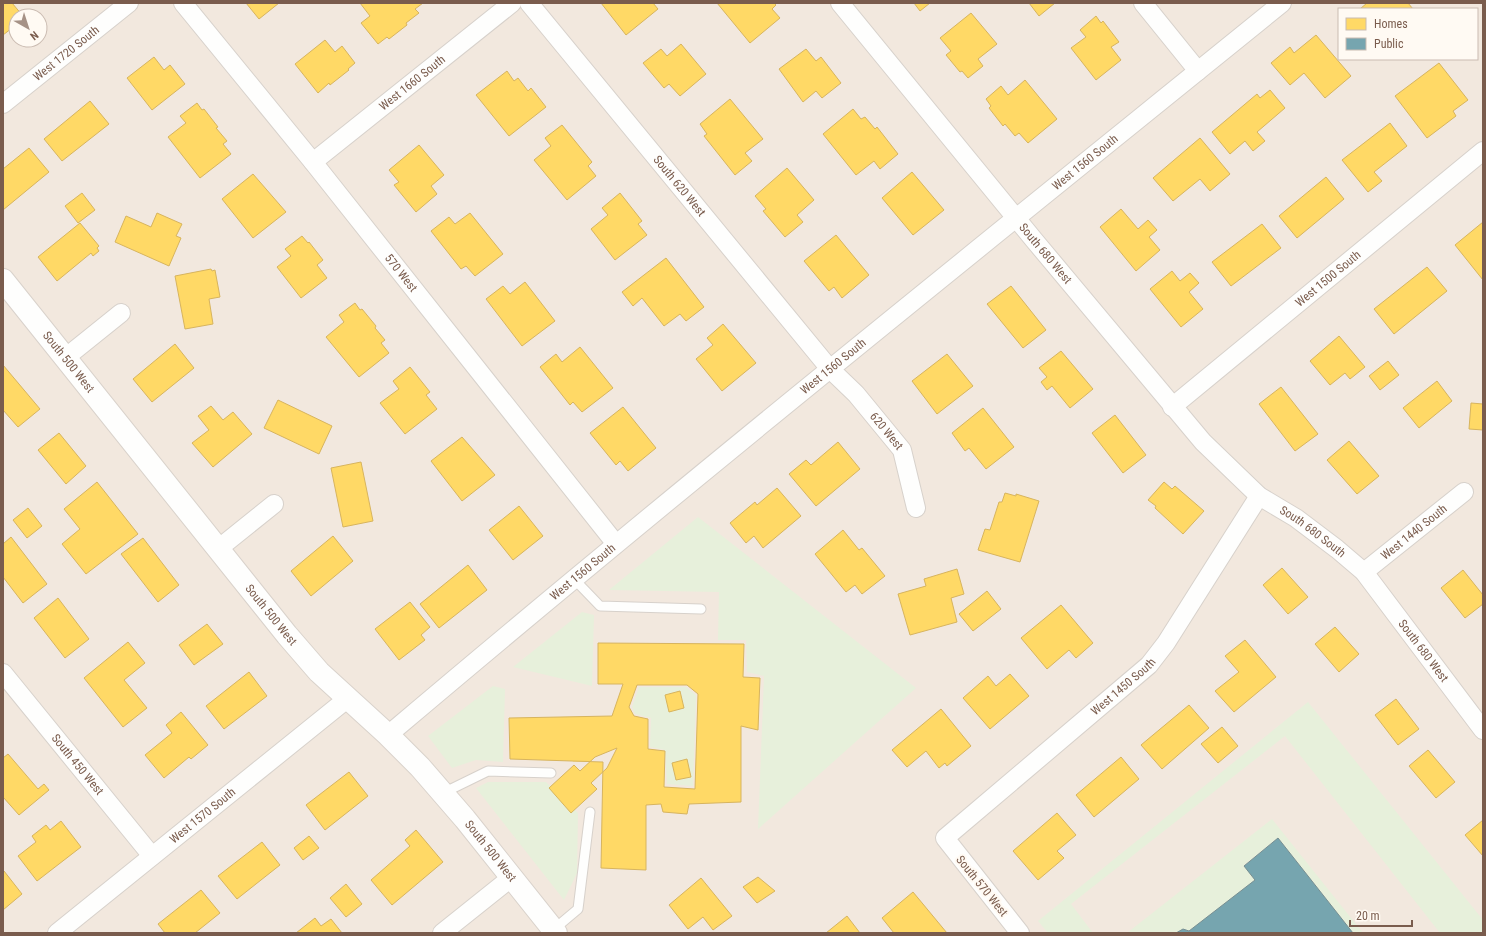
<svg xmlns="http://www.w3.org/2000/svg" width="1486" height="936" font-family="'Roboto Condensed',sans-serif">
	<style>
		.residential { fill: #f2e8de; fill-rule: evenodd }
		.green { fill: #e7f0db }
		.homes { fill: #ffd966; stroke: #d7b45e; fill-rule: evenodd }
		.public { fill: #76a5af; stroke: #778f92 }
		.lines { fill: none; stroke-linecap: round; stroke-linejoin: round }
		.service-casing { stroke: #d7d1cb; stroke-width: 11 }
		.minor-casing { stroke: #d7d1cb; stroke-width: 20 }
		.secondary-casing { stroke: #d9d2cb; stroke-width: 24 }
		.service { stroke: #fefefd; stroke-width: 9 }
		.minor { stroke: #fefefd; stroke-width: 18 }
		.secondary { stroke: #fefefd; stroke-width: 22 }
		.labels { text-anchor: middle; stroke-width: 4; stroke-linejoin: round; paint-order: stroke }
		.street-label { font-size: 12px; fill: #7a5c4d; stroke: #fffaf3 }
	</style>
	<rect width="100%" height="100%" fill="#f9f5f0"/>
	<path class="residential" d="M3 3H1483V933H3ZM1339 9H1477V59H1339ZM16 16H40V40H16Z"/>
	<path class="green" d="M698 517 916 688 758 829 764 676 747 672 746 640H718L719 592 609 590Z
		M582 612 594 615 592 686 513 667Z
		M493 686 505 689 503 762 476 760 452 768 428 736Z
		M639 687H686L696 695 693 786 667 784 665 750 650 747 651 718 635 714 632 707Z
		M1308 702 1483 920V933H1440L1285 736 1071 904 1093 933H1048L1038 921Z
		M488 782H546L578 813 577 873 564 900 476 788Z
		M1272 819 1363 933H1353L1278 838 1244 865 1255 880 1189 931 1183 929 1176 933H1127Z"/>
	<path class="homes" d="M3 3H12L23 16H16V25L3 35Z
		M246 3H279L259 19Z
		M360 3H423L415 9 419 13 406 23 407 25 389 39 387 37 378 44 361 23 370 16Z
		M601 3H653L658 9 626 35Z
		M717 3H774L776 5 772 9 780 18 750 43Z
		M914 3H930L920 11Z
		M1029 3H1055L1039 16Z
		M1367 3H1408L1413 9H1360Z
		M971 13 997 44 978 59 983 66 968 78 962 71 960 72 946 55 951 51 940 38Z
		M1096 16 1101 23 1103 21 1119 42 1111 47 1121 60 1096 80 1071 48 1086 37 1080 30Z
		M1316 35 1351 76 1325 98 1304 73 1290 85 1271 63 1290 47 1294 53Z
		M325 40 335 52 342 46 355 63 348 69 349 70 330 85 329 83 318 93 295 64Z
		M681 44 706 74 680 96 669 84 664 88 643 63 661 49 667 56Z
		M806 49 816 61 821 57 841 83 822 98 816 91 803 102 779 69Z
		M154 57 164 70 170 65 185 84 152 110 127 78Z
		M1439 63 1468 100 1453 111 1456 116 1427 138 1395 96Z
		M507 71 514 81 518 78 528 91 531 88 546 107 509 136 476 95Z
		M1025 80 1057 119 1028 143 1019 133 1015 136 1005 124 1003 126 989 108 991 106 986 99 1001 86 1008 95Z
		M1270 90 1285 108 1257 132 1265 141 1253 151 1245 141 1230 154 1212 132 1257 94 1260 98Z
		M730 99 763 139 745 153 752 161 735 175 704 136 707 134 700 124Z
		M90 101 109 124 62 161 44 139Z
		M197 103 202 110 204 109 218 127 216 128 227 141 223 144 231 154 200 178 168 137 186 123 180 116Z
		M853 109 861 119 865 117 875 129 877 127 898 154 880 169 874 161 856 175 823 134Z
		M1390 123 1407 146 1374 172 1382 181 1368 192 1342 160Z
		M562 125 592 162 588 166 596 176 567 200 534 160 551 146 545 138Z
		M1200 138 1230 174 1210 191 1200 179 1173 201 1153 178Z
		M419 145 444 175 431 186 437 194 416 212 394 185 399 182 389 170Z
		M29 148 49 172 3 210V169Z
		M787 168 814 200 797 215 803 222 785 237 763 211 766 209 755 196Z
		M912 172 944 210 913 235 882 198Z
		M253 174 286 212 253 238 222 199Z
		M1326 177 1344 199 1297 238 1279 216Z
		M82 193 95 210 78 223 65 206Z
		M620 193 642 221 638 224 647 235 615 260 591 229 608 215 602 208Z
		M1121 209 1138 229 1148 220 1157 230 1149 237 1160 250 1136 271 1100 227Z
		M157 213 182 224 176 236 181 238 169 266 115 242 126 216 151 227Z
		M470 213 503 254 475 276 466 266 461 269 431 231 449 217 455 224Z
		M1483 222V280L1455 245Z
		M80 223 99 246 97 248 99 251 93 256 91 253 57 281 38 257Z
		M1262 224 1281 248 1231 286 1212 262Z
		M836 235 869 275 842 298 834 287 829 291 804 261Z
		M302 236 308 243 309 242 323 260 317 265 327 278 301 298 277 267 291 256 285 249Z
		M666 258 704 307 686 321 680 314 664 326 642 298 633 306 622 292Z
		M1427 267 1447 291 1394 334 1374 309Z
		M211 269 212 271 215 270 220 297 209 299 213 324 185 329 175 276Z
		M1172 271 1180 281 1190 273 1199 283 1189 292 1203 309 1181 327 1150 289Z
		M525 282 555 321 522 346 486 299 503 286 510 294Z
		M1011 286 1046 330 1023 348 987 304Z
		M355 303 360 310 362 309 376 326 375 328 385 340 381 343 389 353 359 377 326 337 344 322 339 315Z
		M723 324 756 363 722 391 696 359 713 345 707 338Z
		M1339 336 1365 367 1350 379 1345 373 1330 385 1310 361Z
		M175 344 194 368 152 402 133 379Z
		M580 347 613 388 582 412 573 402 570 405 540 367 556 354 562 362Z
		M1061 351 1093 389 1070 408 1052 386 1047 390 1041 382 1047 377 1039 368Z
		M947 354 973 386 937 414 912 381Z
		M1388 361 1399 375 1380 390 1369 376Z
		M3 365 40 409 18 427 3 410Z
		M410 367 430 392 426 395 437 409 405 434 380 403 399 389 393 381Z
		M1437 381 1452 401 1419 428 1403 408Z
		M1281 387 1318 434 1295 451 1259 404Z
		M278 400 332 426 319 454 264 428Z
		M1471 403 1483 404V430L1469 429Z
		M211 406 223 420 233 412 252 434 213 467 192 443 209 430 198 416Z
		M623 407 656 448 628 471 620 461 616 465 590 433Z
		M983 408 1014 447 986 469 969 448 965 451 952 433Z
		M1115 415 1146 455 1123 473 1092 433Z
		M59 433 86 466 66 484 38 450Z
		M462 437 495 475 462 501 431 461Z
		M1349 441 1379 476 1357 494 1327 460Z
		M838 442 860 469 816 506 789 474 806 460 811 465Z
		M361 462 373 521 343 527 331 468Z
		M97 482 138 534 86 574 62 544 80 529 64 509Z
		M1164 482 1172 489 1175 486 1204 511 1183 534 1155 508 1156 506 1148 500Z
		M777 488 801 516 763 548 754 536 746 543 730 523 755 502 757 505Z
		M1005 493 1016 496V494L1039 501 1020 562 978 550 985 529 990 530 999 502H1002Z
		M519 506 543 536 513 560 489 530Z
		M28 508 42 526 27 538 13 520Z
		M843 530 859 550 862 548 885 576 862 594 855 585 846 592 815 554Z
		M333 536 353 561 311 596 291 571Z
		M11 537 47 584 23 603 3 577V544Z
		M143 538 179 585 158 602 121 554Z
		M468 565 487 590 439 628 420 604Z
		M1282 568 1308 597 1288 614 1263 585Z
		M957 569 964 594 951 598 957 622 910 635 898 594 926 586 924 579Z
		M1463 570 1483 595V604L1465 618 1441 588Z
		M987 591 1001 609 973 631 959 614Z
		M58 598 89 639 65 658 34 618Z
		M410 602 430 627 421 635 425 640 399 660 375 629Z
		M1061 605 1093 643 1076 658 1069 650 1047 669 1021 638Z
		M207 624 223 644 194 665 179 645Z
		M1335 627 1359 654 1339 672 1315 644Z
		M1245 640 1276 677 1234 712 1215 691 1239 672 1225 656Z
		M128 642 145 663 124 680 147 708 123 727 84 678Z
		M598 643 744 644 743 677 760 678 758 730 741 726V802L689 804 687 814 663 812 661 804 646 805V870L601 868 603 762 510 759 509 718 612 716 623 684H598ZM637 685H687L698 694 695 789 664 787 665 751 648 749V719L634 716 629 707Z
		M249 672 267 696 224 729 206 706Z
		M1010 674 1029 696 990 729 963 698 988 676 996 686Z
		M680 691 684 708 669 712 665 695Z
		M1396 699 1419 729 1398 745 1375 715Z
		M1189 705 1209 728 1162 769 1141 745Z
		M941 709 971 746 947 766 945 763 939 768 926 751 907 767 892 750Z
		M181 712 208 745 191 759 189 757 164 778 145 755 172 733 166 725Z
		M1222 727 1238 746 1218 763 1201 744Z
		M617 748 607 768 591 783 597 789 571 813 549 788 574 765 580 771 595 757Z
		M1428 750 1455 782 1436 798 1409 766Z
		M8 754 38 789 44 784 49 790 19 815 3 797V758Z
		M1121 757 1139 779 1094 817 1076 795Z
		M687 759 691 777 676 780 672 763Z
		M349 772 368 796 325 830 306 805Z
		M1057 813 1076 835 1057 851 1064 858 1038 880 1013 851Z
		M1483 820V856L1465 835Z
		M61 821 81 847 37 881 18 856 36 842 32 836 46 825 50 830Z
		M416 830 443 862 392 905 371 880 410 846 405 840Z
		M309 836 319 848 303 860 294 848Z
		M262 842 280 865 237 899 218 876Z
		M4 871 22 894 3 910V872Z
		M758 877 775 891 757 903 743 887Z
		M701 878 732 916 713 930 703 917 688 929 669 905Z
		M346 884 362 904 346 917 330 898Z
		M201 890 220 913 195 933H165L158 924Z
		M913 892 947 933H905L904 932 903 933H894L882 918Z
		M847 916 860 933H826Z
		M315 918 321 926 331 919 342 933H296Z"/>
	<path class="public" d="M1278 838 1353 933H1176L1183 929 1189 931 1255 880 1244 866Z"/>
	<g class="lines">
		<defs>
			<path id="service" d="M574 579 600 606 701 609
				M443 793 488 771 551 773
				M553 930 578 909 590 812"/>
			<g id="minor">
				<path id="s1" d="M183 3 313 162 616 544"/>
				<path id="s2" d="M529 3 830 369 856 394 902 450 916 508"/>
				<path id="s3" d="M840 3 1034 240 1203 442 1259 496 1296 518 1337 549 1364 572 1483 730"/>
				<path d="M1143 3 1198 71"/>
				<path id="s4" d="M3 104 129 3"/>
				<path id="s5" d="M313 162 512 3"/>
				<path d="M65 358 121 313"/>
				<path id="s6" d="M1172 407 1483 151"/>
				<path d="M218 549 274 504"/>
				<path id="s7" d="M1364 572 1464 492"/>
				<path id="s8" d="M3 673 152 856"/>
				<path id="s9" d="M388 735C682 486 983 245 1282 3"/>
				<path id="s10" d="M57 933 347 699"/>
				<path d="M442 933 512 877"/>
				<path id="s11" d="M1020 933 945 838 1149 665 1166 643 1259 496"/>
			</g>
			<g id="secondary">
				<path id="s12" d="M3 280 287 635 319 672 388 735 420 767 465 819 556 933"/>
			</g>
		</defs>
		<use href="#service" class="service-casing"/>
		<use href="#minor" class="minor-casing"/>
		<use href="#secondary" class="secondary-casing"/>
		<use href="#service" class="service"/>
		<use href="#minor" class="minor"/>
		<use href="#secondary" class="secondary"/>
	</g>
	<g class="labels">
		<g class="street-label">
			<text dy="4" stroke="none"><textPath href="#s4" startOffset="81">West 1720 South</textPath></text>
			<text dy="4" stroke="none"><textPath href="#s5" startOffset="127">West 1660 South</textPath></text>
			<text dy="4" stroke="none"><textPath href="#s9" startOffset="902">West 1560 South</textPath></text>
			<text dy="4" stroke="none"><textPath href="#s2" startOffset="237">South 620 West</textPath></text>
			<text dy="4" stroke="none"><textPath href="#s3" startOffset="324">South 680 West</textPath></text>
			<text dy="4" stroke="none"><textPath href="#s1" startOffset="347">570 West</textPath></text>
			<text dy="4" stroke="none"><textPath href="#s6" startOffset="202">West 1500 South</textPath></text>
			<text dy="4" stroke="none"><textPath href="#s12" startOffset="105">South 500 West</textPath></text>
			<text dy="4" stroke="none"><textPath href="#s9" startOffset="578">West 1560 South</textPath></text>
			<text dy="4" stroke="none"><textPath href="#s2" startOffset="558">620 West</textPath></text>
			<text dy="4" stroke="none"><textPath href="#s7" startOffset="64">West 1440 South</textPath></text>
			<text dy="4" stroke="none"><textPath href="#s3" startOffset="712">South 680 South</textPath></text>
			<text dy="4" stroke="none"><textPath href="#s9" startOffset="254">West 1560 South</textPath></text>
			<text dy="4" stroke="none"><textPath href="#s12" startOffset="429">South 500 West</textPath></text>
			<text dy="4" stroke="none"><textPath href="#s3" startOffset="876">South 680 West</textPath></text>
			<text dy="4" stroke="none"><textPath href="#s11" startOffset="355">West 1450 South</textPath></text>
			<text dy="4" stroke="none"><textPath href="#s8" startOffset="118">South 450 West</textPath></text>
			<text dy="4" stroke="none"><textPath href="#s10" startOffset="187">West 1570 South</textPath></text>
			<text dy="4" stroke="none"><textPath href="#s12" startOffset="752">South 500 West</textPath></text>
			<text transform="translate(982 886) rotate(51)" y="4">South 570 West</text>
		</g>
	</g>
	<rect width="1486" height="936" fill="none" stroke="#7a5c4d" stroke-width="8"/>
	<rect x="1338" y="8" width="140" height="52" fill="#fffaf3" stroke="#cabbb1"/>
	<rect x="1346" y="18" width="20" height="12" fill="#ffd966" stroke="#cabbb1"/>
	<text x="1374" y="28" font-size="12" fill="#7a5c4d">Homes</text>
	<rect x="1346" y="38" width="20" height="12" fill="#76a5af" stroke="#cabbb1"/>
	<text x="1374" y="48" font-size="12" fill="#7a5c4d">Public</text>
	<g transform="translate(28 28) rotate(141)"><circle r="19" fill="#fffaf3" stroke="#cabbb1"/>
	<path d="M0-3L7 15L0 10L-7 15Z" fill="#a69286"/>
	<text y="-6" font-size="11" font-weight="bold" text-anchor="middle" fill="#7a5c4d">N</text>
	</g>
	<path d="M1350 920v6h62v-6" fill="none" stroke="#7a5c4d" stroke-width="2"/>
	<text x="1356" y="920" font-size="12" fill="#7a5c4d" stroke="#fffaf3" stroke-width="3" paint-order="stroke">20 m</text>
</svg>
